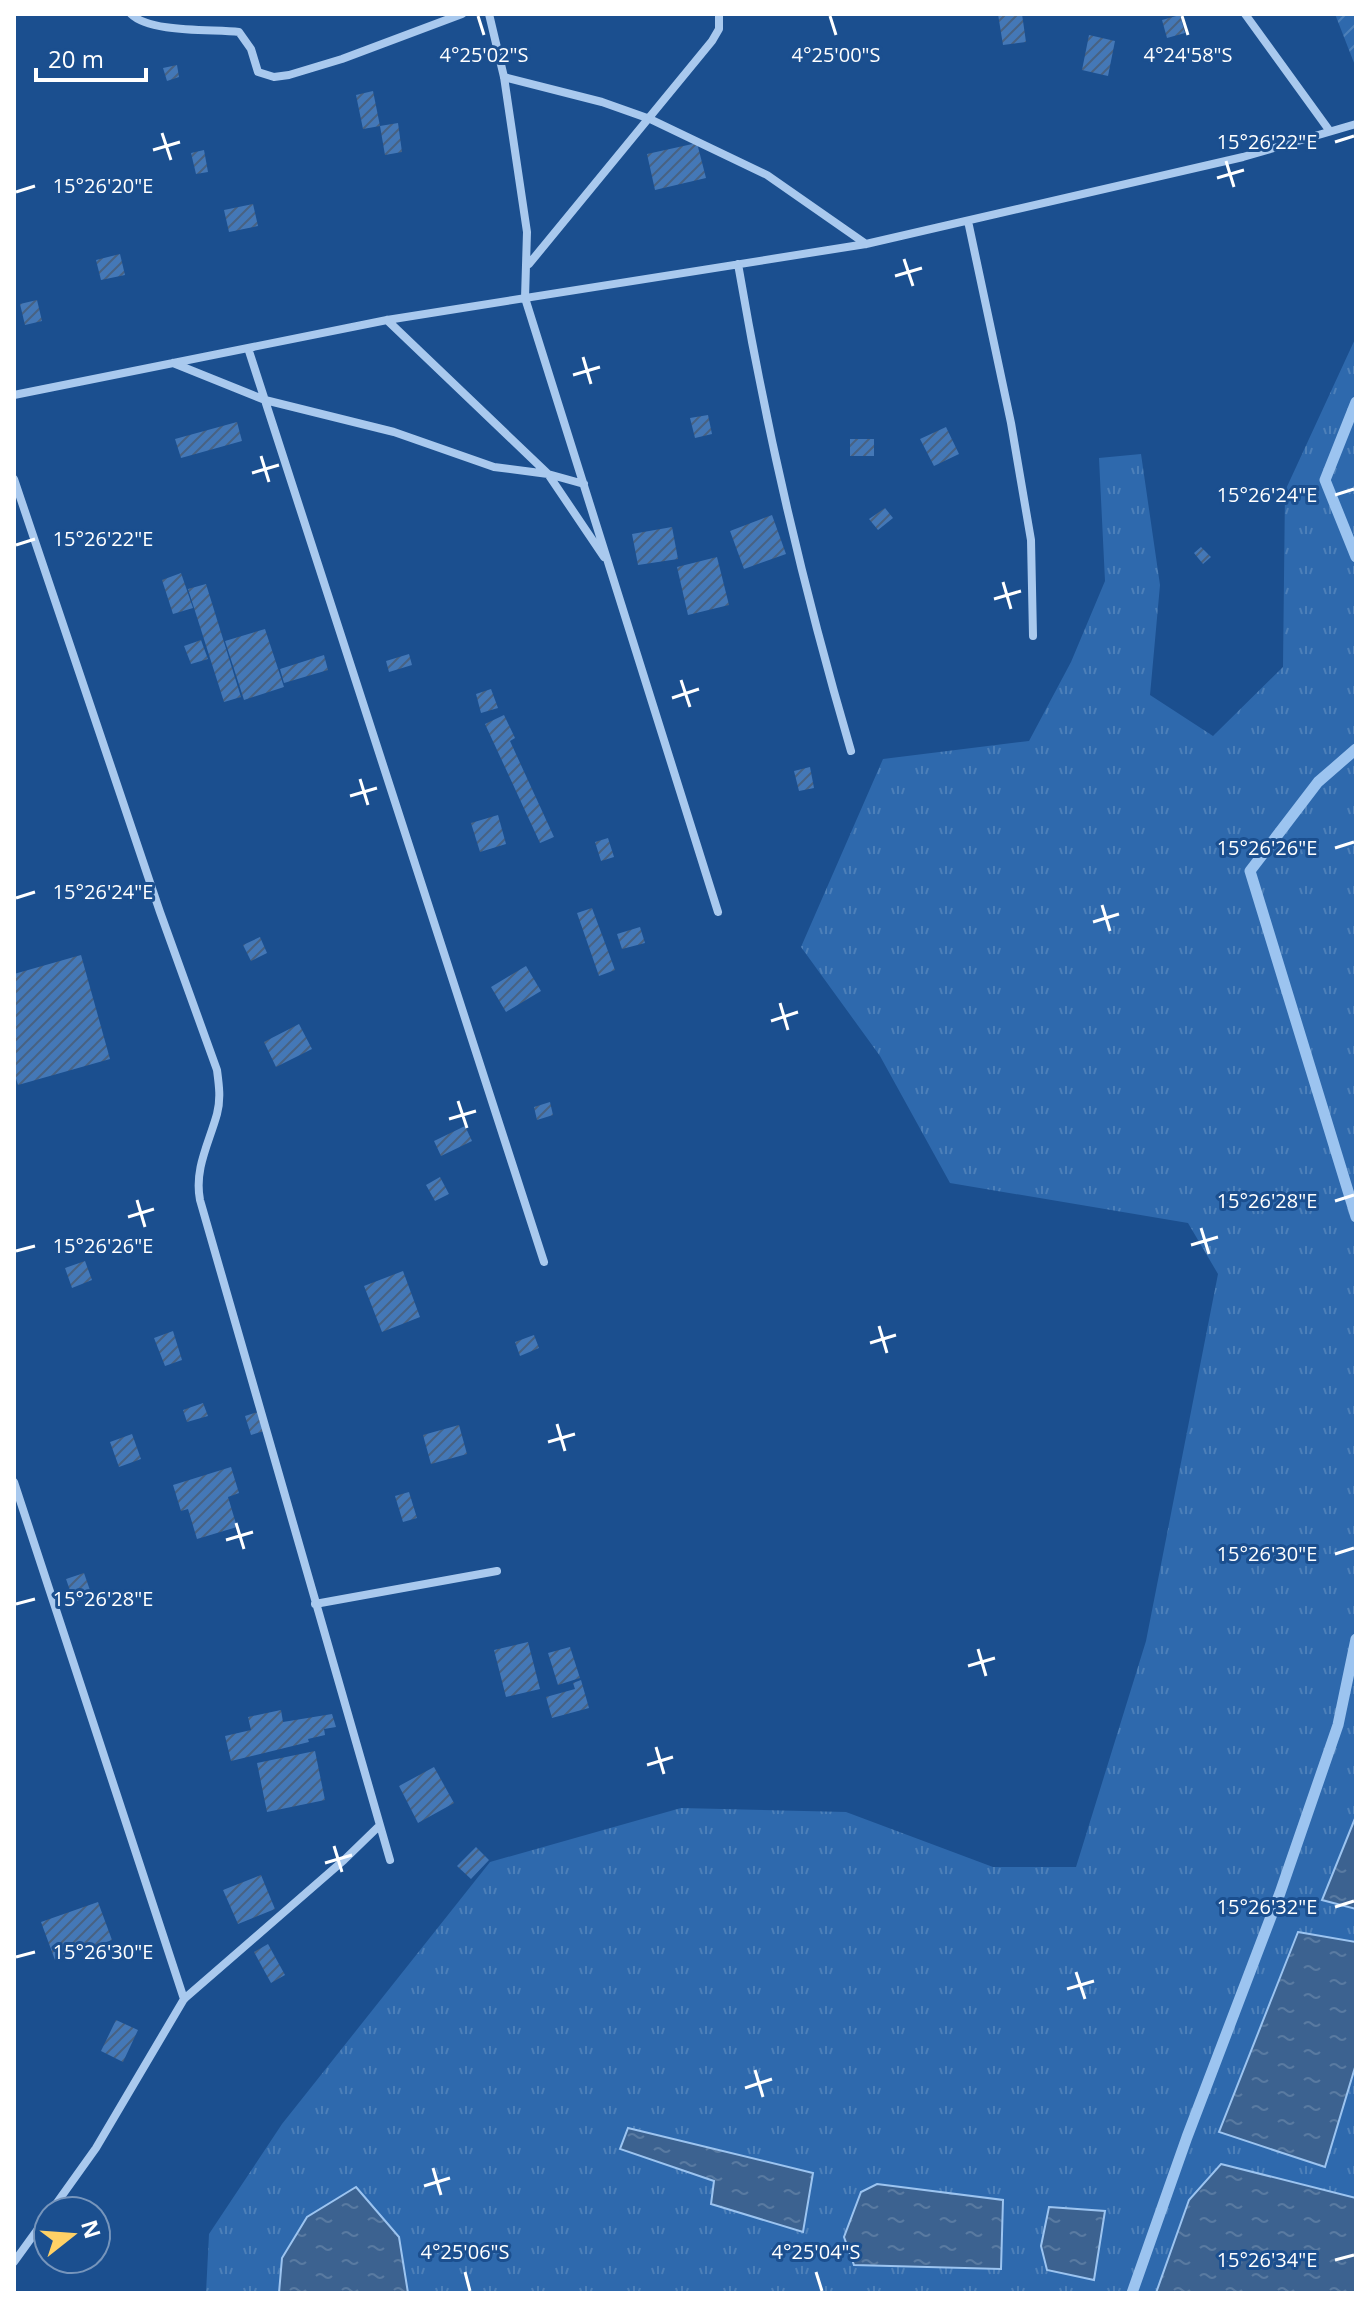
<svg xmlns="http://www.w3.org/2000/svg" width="1370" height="2307" font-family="'Open Sans',sans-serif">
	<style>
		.grass { fill: url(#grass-tufts) }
		.garden { fill: url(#garden-furrows) }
		.water { fill: url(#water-ripples); stroke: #9cc4f0; stroke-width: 2 }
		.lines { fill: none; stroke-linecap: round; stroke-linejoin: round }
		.stream { stroke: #9cc4f0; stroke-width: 11 }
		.building { fill: url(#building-hatch) }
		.street { stroke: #a9c9ee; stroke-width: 8 }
		.ticks { fill: none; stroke: #fff; stroke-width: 3 }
		.ticks-label { font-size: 20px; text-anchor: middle; fill: #fff; stroke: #1b4f8f; stroke-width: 6; stroke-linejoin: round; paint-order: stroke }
	</style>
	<defs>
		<pattern id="grass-tufts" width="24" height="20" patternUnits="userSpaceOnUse" patternTransform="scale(2)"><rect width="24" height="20" fill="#2e69ad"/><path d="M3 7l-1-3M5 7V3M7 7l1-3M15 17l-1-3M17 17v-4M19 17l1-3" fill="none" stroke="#4d80b9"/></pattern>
		<pattern id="garden-furrows" width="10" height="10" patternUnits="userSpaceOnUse" patternTransform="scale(2)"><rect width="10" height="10" fill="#2e69ad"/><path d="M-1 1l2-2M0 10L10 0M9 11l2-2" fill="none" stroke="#4d80b9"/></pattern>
		<pattern id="water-ripples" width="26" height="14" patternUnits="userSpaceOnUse" patternTransform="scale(2)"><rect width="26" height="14" fill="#3c6290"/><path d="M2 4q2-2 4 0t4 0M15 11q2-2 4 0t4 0" fill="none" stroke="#597aa1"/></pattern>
		<pattern id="building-hatch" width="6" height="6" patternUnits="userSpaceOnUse" patternTransform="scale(2)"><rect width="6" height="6" fill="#4478b7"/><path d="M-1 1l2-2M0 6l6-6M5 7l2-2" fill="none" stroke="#486282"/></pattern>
	</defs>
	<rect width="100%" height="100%" fill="#1b4f8f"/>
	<path class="grass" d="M1356 337V2293H206L209 2234 282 2124 490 1862 681 1808 846 1812 993 1867H1076L1146 1641 1218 1274 1188 1223 950 1183 880 1056 801 947 883 759 1029 741 1071 662 1105 581 1099 458 1141 454 1160 585 1150 695 1213 736 1283 667 1285 491Z"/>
	<path class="garden" d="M1335 14H1356V68Z"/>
	<path class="water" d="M1356 1816V1909L1322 1900Z
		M1298 1932 1356 1942V2064L1325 2167 1219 2132Z
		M628 2128 813 2173 803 2232 711 2204 714 2181 620 2149Z
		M1221 2164 1356 2198V2293H1156L1189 2200Z
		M877 2184 1003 2200 1001 2269 854 2265 844 2237 861 2192Z
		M356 2187 399 2237 408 2293H279L282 2258 307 2217Z
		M1049 2207 1105 2211 1094 2280 1047 2270 1041 2246Z"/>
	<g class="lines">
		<path class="stream" d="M1356 402 1325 480 1356 557
			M1356 749 1318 782 1250 871 1356 1217
			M1132 2293 1187 2137 1280 1893 1338 1725 1356 1639"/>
	</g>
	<path class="building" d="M998 14H1022L1026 42 1003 45Z
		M1180 15 1185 33 1167 38 1162 20Z
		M1089 35 1115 41 1108 76 1082 70Z
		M177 65 179 77 167 81 163 68Z
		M373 91 380 126 398 123 402 152 385 155 380 126 363 129 356 95Z
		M697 143 706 178 655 190 647 154Z
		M204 150 208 172 196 174 191 153Z
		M253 204 258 226 229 232 224 210Z
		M120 254 125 275 101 280 96 260Z
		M37 300 42 321 25 325 20 304Z
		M708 415 712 434 695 438 690 418Z
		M237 422 242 441 181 458 175 439Z
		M946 427 959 454 934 466 920 439Z
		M850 439H874V456H850Z
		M885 508 893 518 878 530 869 519Z
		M772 515 786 554 744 569 730 531Z
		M672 527 678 559 638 565 632 534Z
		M1201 547 1211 557 1203 564 1194 553Z
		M717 557 729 605 688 615 677 567Z
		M181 573 193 608 173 614 162 580Z
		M206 584 241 697 224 702 188 589Z
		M265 629 284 687 244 700 225 641Z
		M201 640 208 659 191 664 184 646Z
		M409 654 412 665 389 672 386 661Z
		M324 655 328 670 284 683 280 669Z
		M491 689 498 708 481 713 476 694Z
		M504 715 515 738 510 741 554 837 540 843 485 724Z
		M810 767 814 788 799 791 794 771Z
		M498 815 506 844 480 852 471 823Z
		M608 838 614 857 601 861 595 842Z
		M592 908 615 970 599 976 577 913Z
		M640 927 645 943 622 949 617 934Z
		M260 937 267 953 251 961 243 945Z
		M81 955 110 1059 18 1085 14 1072V974Z
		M526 966 541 991 506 1012 491 987Z
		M299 1024 312 1049 276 1067 264 1042Z
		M550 1102 553 1115 537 1120 534 1107Z
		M465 1126 472 1141 441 1156 434 1141Z
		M440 1177 449 1194 435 1201 426 1185Z
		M85 1261 92 1280 72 1288 65 1268Z
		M403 1271 420 1317 382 1332 364 1286Z
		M173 1331 182 1360 165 1366 154 1338Z
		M534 1335 539 1348 520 1356 515 1342Z
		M203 1403 208 1416 187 1422 183 1410Z
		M258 1412 264 1431 251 1435 245 1416Z
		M459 1425 467 1454 431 1464 423 1435Z
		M132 1434 141 1459 119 1467 110 1442Z
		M231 1467 239 1493 228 1497 237 1527 197 1539 188 1509 181 1511 173 1485Z
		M409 1492 417 1518 403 1522 395 1496Z
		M84 1573 92 1596 74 1602 66 1579Z
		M528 1642 540 1689 506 1697 494 1650Z
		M570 1647 580 1678 558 1685 548 1653Z
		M581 1680 589 1708 552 1718 546 1697 575 1689 573 1683Z
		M281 1710 283 1722 332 1714 336 1727 324 1729 325 1735 308 1739 309 1742 231 1761 225 1736 251 1730 248 1717Z
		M315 1751 325 1800 267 1812 257 1763Z
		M434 1767 454 1803 418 1823 399 1786Z
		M476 1847 489 1860 471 1879 457 1866Z
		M261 1875 275 1909 238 1924 223 1890Z
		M98 1902 112 1940 55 1960 41 1922Z
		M268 1944 285 1975 271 1983 254 1952Z
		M116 2020 138 2030 123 2062 101 2051Z"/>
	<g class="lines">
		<path class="street" d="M131 14C150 33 212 29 239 32L251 49 258 72 274 77 289 75 342 59 462 14
			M489 14 504 77 527 232 525 298 718 912
			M1245 14 1329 130
			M504 77 602 102 650 119 767 175 866 244
			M968 221 1011 423 1031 540 1033 636
			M529 264 712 41 719 29V14
			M738 264C766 429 804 591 851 751
			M387 320 548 474 604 557
			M248 348 544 1262
			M173 363 265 400 394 432 494 467 548 474 584 484
			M14 395 387 320 866 244 1243 157 1356 124
			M14 479 160 912 217 1070C219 1085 221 1099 217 1114 209 1143 194 1169 200 1200L390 1860
			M14 1482 184 1999
			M315 1604 497 1571
			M51 2211 96 2148 184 1999 344 1860 378 1827
			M14 2262 48 2215"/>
	</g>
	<path class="ticks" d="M478 16 484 35M830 16 836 35M1182 16 1188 35M162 133 171 160M1335 142 1354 136M153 150 180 142M1226 161 1234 187M1217 178 1244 170M16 192 35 186M904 259 913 286M895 276 922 268M583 357 591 384M573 375 600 367M261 456 269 482M252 473 279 465M1335 495 1354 489M16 545 35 539M1003 582 1011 609M994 599 1021 591M681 680 690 707M672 698 699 689M360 779 368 805M350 796 377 788M1335 848 1354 842M16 898 35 892M1102 905 1110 931M1093 922 1119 914M780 1003 788 1030M771 1021 798 1012M458 1101 467 1128M449 1119 476 1111M137 1200 145 1227M1335 1201 1354 1195M128 1217 154 1209M1201 1228 1209 1254M1191 1245 1218 1237M16 1251 35 1246M879 1326 887 1353M870 1343 896 1335M557 1424 565 1451M548 1442 575 1434M236 1523 244 1549M226 1540 253 1532M1335 1554 1354 1548M16 1604 35 1599M978 1649 986 1676M968 1666 995 1658M656 1747 664 1774M647 1765 673 1757M334 1846 342 1872M325 1863 352 1855M1335 1907 1354 1901M16 1957 35 1952M1076 1972 1085 1999M1067 1989 1094 1981M755 2070 763 2097M745 2088 772 2079M433 2168 441 2195M424 2186 450 2178M1335 2260 1354 2255M465 2272 470 2291M816 2272 822 2291"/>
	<g class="ticks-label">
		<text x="484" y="62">4°25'02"S</text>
		<text x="836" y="62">4°25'00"S</text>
		<text x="1188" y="62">4°24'58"S</text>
		<text x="1267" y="149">15°26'22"E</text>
		<text x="103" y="193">15°26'20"E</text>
		<text x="1267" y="502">15°26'24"E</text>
		<text x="103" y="546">15°26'22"E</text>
		<text x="1267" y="855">15°26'26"E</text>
		<text x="103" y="899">15°26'24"E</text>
		<text x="1267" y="1208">15°26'28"E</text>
		<text x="103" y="1253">15°26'26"E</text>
		<text x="1267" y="1561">15°26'30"E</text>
		<text x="103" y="1606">15°26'28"E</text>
		<text x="1267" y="1914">15°26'32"E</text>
		<text x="103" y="1959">15°26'30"E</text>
		<text x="465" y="2259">4°25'06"S</text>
		<text x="816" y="2259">4°25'04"S</text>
		<text x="1267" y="2267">15°26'34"E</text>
	</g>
	<rect width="1370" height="2307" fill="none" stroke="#ffffff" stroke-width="32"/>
	<g transform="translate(72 2235) rotate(73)"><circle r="38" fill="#1b4f8f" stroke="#7695bc" stroke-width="2"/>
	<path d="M0-6L14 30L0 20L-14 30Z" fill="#ffd166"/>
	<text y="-12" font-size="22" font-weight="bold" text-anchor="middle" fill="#ffffff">N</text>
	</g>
	<path d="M36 68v12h110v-12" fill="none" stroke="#ffffff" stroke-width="4"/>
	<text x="48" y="68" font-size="24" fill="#ffffff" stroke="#1b4f8f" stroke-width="6" paint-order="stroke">20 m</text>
</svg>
